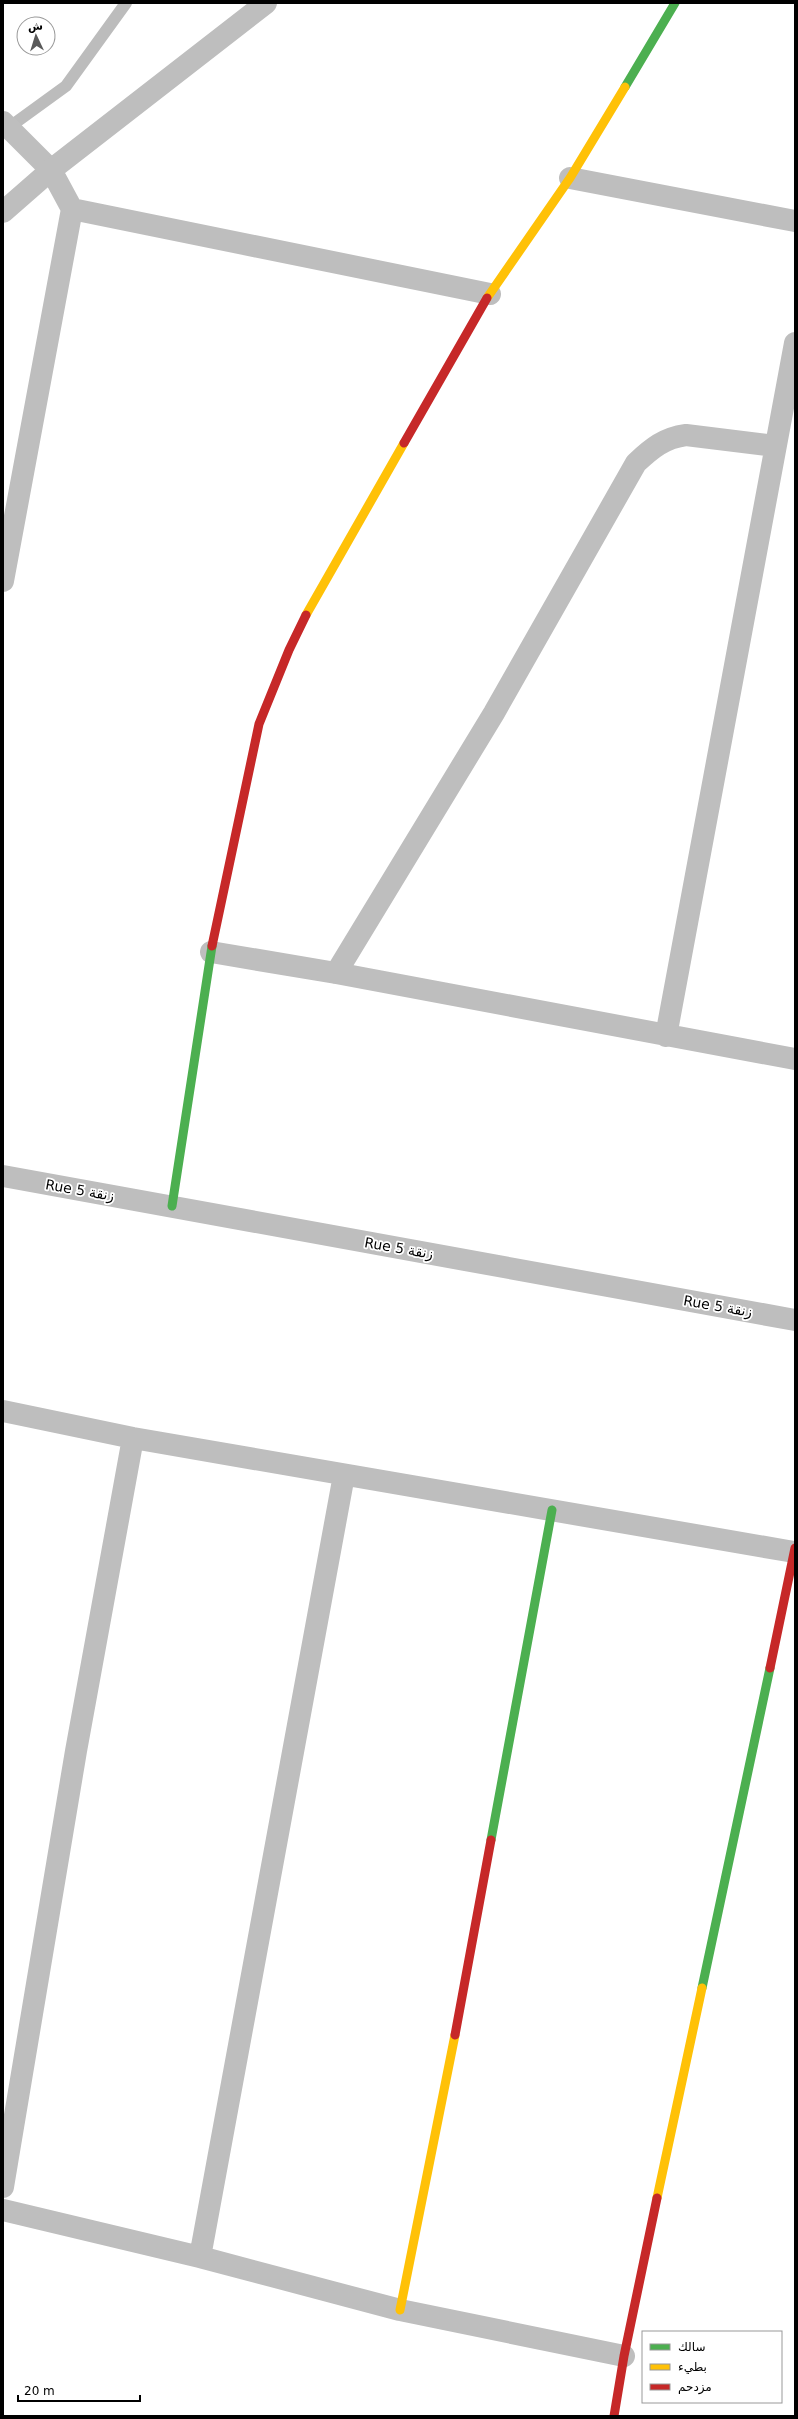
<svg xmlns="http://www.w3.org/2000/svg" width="798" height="2419" font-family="'DejaVu Sans',Vazirmatn,sans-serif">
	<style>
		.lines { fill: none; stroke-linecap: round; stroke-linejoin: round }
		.stream { stroke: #bcbcbc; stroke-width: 12 }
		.lane { stroke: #bebebe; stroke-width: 22 }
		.street { stroke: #bebebe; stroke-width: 22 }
		.fast { stroke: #4caf50; stroke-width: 9 }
		.slow { stroke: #ffc107; stroke-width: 9 }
		.jam { stroke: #c62828; stroke-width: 9 }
		.labels { text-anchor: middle; stroke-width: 3.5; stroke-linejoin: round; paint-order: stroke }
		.street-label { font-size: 14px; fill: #000; stroke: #fff }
	</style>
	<rect width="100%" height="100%" fill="#fff"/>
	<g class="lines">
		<path class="stream" d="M4 131 66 86 126 3"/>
		<path class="lane" d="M3 122 51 170"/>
		<path class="street" d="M570 178 795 221
			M72 209 490 294
			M3 212 51 170 266 3
			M3 581 72 209 51 170
			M211 952 336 973 795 1059
			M336 973 494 713 636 463C652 448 664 438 686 435L775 446
			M666 1036 795 343
			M3 1176 795 1320
			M3 1411 133 1438 794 1552
			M3 2187 76 1751 133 1438
			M3 2210 200 2257 400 2310 624 2356
			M200 2257 344 1475"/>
		<path class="fast" d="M625 87 675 3
			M172 1206 212 946
			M491 1840 552 1510
			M702 1988 770 1668"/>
		<path class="slow" d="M487 298 570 178 625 87
			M306 615 404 443
			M657 2198 702 1988
			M400 2310 455 2035"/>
		<path class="jam" d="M404 443 487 298
			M212 946 259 724 289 650 306 615
			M770 1668 795 1548
			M455 2035 491 1840
			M614 2416 624 2356 657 2198"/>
	</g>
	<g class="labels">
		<g class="street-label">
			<text transform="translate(80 1190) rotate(10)" y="5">Rue 5 زنقة</text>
			<text transform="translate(399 1248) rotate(10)" y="5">Rue 5 زنقة</text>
			<text transform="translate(718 1306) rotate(10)" y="5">Rue 5 زنقة</text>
		</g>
	</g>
	<rect width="798" height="2419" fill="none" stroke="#000000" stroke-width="8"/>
	<rect x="642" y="2331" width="140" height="72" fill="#ffffff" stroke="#999999"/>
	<rect x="650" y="2344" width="20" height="6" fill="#4caf50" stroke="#999999"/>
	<text x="678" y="2351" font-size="12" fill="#000000">سالك</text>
	<rect x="650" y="2364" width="20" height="6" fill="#ffc107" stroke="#999999"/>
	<text x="678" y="2371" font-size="12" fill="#000000">بطيء</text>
	<rect x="650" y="2384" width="20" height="6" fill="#c62828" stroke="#999999"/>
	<text x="678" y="2391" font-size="12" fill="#000000">مزدحم</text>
	<g transform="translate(36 36) rotate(356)"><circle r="19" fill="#ffffff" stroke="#999999"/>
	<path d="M0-3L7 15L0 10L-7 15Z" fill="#595959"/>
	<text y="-6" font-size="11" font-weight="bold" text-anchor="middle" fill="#000000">ش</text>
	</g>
	<path d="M18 2395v6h122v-6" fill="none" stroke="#000000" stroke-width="2"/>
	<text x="24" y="2395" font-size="12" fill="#000000" stroke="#ffffff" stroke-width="3" paint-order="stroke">20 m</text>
</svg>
